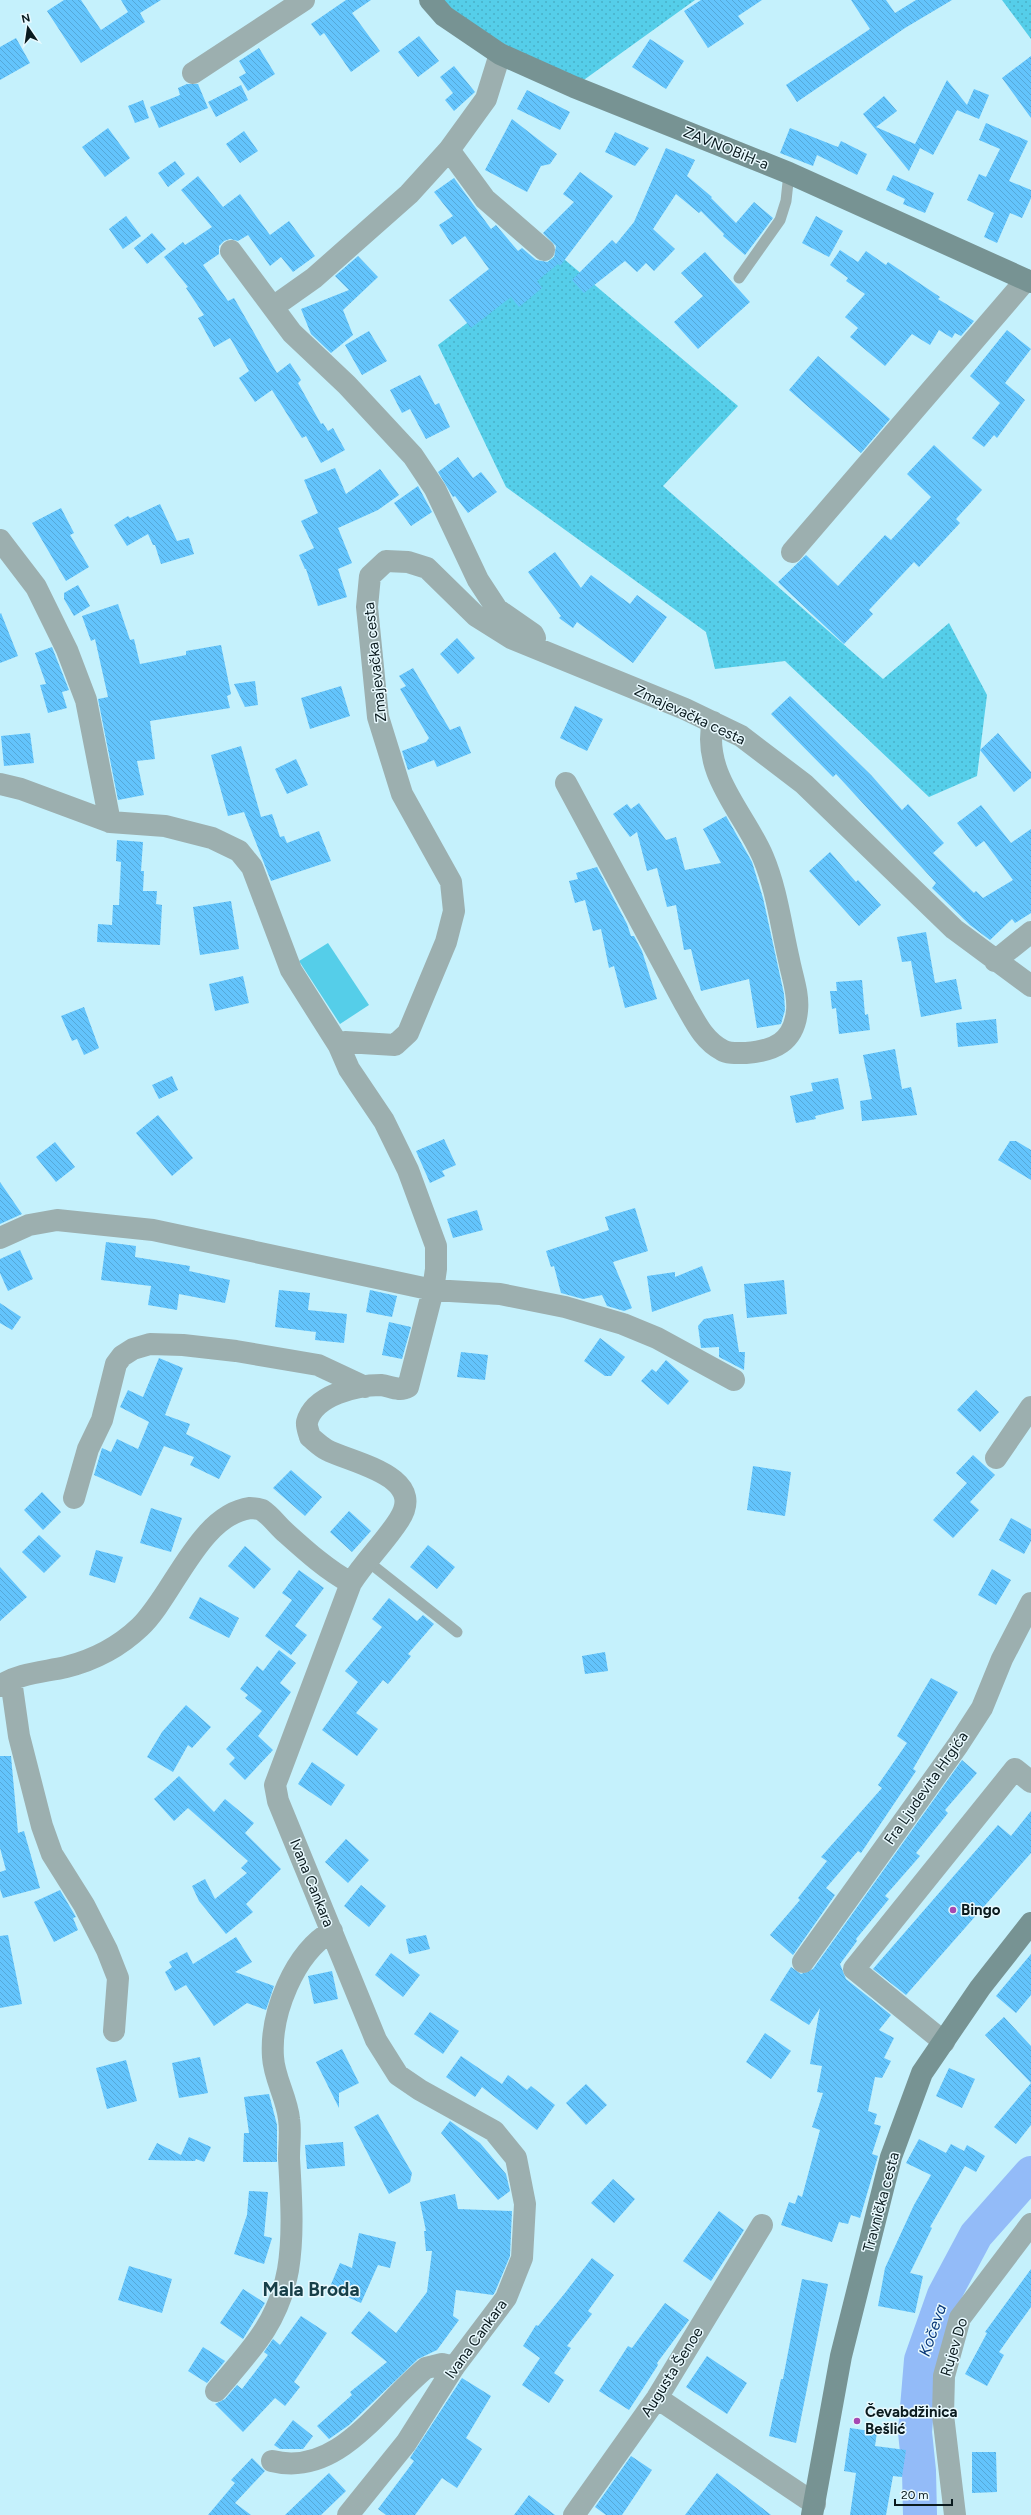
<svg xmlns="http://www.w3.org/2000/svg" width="1031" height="2515" font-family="Figtree,sans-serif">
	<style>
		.grass { fill: url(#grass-dots) }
		.pitch { fill: #55cee9 }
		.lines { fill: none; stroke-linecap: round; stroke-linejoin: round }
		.river { stroke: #93bbf8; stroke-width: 34 }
		.building { fill: url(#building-back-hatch) }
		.lane { stroke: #9cafaf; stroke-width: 11 }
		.street { stroke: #9cafaf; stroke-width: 22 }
		.secondary { stroke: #779393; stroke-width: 22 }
		.poi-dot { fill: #a648b2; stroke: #e8f9fe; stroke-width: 1.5 }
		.labels { text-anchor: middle; stroke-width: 3; stroke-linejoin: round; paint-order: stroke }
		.street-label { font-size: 15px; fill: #0a1a1e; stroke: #e8f9fe }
		.poi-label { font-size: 15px; font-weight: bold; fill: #0a1a1e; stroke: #e8f9fe; text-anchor: start }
		.water-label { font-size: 16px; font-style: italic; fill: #073677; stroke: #e8f9fe }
		.district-label { font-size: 19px; font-weight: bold; fill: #173f48; stroke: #e8f9fe }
	</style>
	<defs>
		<pattern id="grass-dots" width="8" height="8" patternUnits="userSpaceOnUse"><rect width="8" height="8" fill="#55cee9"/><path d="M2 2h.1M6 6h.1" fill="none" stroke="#49b0c7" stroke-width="1.8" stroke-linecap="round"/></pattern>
		<pattern id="building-back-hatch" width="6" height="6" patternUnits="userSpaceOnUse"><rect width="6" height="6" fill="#63c4fc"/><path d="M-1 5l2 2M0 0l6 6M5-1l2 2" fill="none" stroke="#55a8d8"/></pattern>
	</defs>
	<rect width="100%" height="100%" fill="#c5f1fc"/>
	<path class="grass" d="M429 0H695L574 87Z
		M1002 0H1031V39Z
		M558 254 738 406 663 486 883 679 949 623 987 695 977 776 929 797 785 661 715 669 706 632 506 487 438 345Z"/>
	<path class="pitch" d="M328 943 369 1005 340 1024 299 961Z"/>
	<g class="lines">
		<path class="river" d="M920 2515 919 2471 915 2432 921 2360 944 2295 976 2235 1031 2173"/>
	</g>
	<path class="building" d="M64 0H81L101 30 128 12 121 0H161L140 13 145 22 81 63 47 11Z
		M346 0H371L352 13 380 51 351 72 324 33 320 36 311 24Z
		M701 0H762L738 16 744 24 708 48 684 11Z
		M851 0H886L895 13 916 0H952L905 28 797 102 786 85 870 29Z
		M419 36 439 61 418 77 398 52Z
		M16 38 30 63 0 80V47Z
		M650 39 684 61 666 89 632 67Z
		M259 48 275 74 248 91 239 77 246 73 239 61Z
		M1031 56V118L1002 78Z
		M454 66 475 92 454 111 445 100 453 93 440 77Z
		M947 80 967 105 974 89 989 95 979 119 957 110 933 155 920 148 909 171 863 114 884 96 897 111 876 127 915 144Z
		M187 84H198L208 108 159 128 150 107 180 95 178 88Z
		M241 85 248 100 216 117 208 102Z
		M527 90 570 112 560 130 517 109Z
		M143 100 149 118 135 123 128 106Z
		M512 119 557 154 550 164 541 166 527 192 485 170Z
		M986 123 1028 141 1009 181 1031 190V198L1022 218 1010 213 997 243 984 237 994 213 967 200 979 174 986 177 1000 149 979 140Z
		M108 128 130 158 105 177 82 147Z
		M790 128 838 147 841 141 867 154 857 175 817 155 813 166 780 153Z
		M244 131 258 151 240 163 226 144Z
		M615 132 649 148 635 166 605 152Z
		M666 148 695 160 687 176 712 197 711 198 736 223 754 202 773 218 745 255 723 236 724 234 701 211 699 213 676 194 653 229 675 249 654 271 646 263 637 272 625 261 584 293 572 280 612 240 616 244 634 222Z
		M175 161 185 174 168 187 158 173Z
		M580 172 613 196 560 266 558 264 537 281 542 288 519 307 511 297 471 328 449 300 489 269 465 236 452 245 439 225 453 216 434 192 454 178 491 229 496 225 518 251 522 248 536 260 548 262 554 258 556 246 543 233 574 202 563 194Z
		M893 175 934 193 925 213 903 204 905 199 886 190Z
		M198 176 223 207 240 194 270 235 289 221 315 256 293 272 281 257 270 266 248 235 238 241 230 239 224 241 219 246V254L203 265 228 301 234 298 277 373 290 363 301 380 298 383 321 424 323 423 328 431 333 428 345 450 321 463 306 436 302 438 272 390 255 402 239 378 249 371 230 338 214 347 198 318 204 315 186 288 188 287 164 257 183 242 185 245 212 227 181 190Z
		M126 216 141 236 123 249 109 229Z
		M816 216 843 231 829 257 802 243Z
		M152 233 166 249 147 264 134 248Z
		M840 250 858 262 866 251 886 265 888 262 940 297 938 299 974 321 961 336 955 333 952 338 939 330 930 345 912 334 885 366 850 337 858 328 845 317 865 294 846 281 848 278 830 265Z
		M705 252 750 302 698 349 674 322 703 296 681 273Z
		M358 256 378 277 343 310 353 335 331 353 311 334 301 309 349 290 335 276Z
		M1007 330 1031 349 1005 383 1025 400 997 438 994 435 984 447 972 438 1000 403 970 376Z
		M369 331 387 361 362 375 345 345Z
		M818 356 890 419 861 453 789 390Z
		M420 375 435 405 439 403 450 427 426 439 410 409 402 413 390 390Z
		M934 445 982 490 956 519 960 523 919 567 914 562 869 610 873 614 844 644 778 582 806 555 838 586 885 535 891 540 931 497 907 474Z
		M458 457 473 478 481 472 497 492 468 513 455 496 453 497 438 472Z
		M335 468 346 494 380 469 399 495 378 510 338 528 352 563 338 569 347 597 318 606 306 569H305L299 555 314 548 301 521 318 513 304 480Z
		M418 486 432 512 411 526 394 503Z
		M160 504 177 541 189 538 194 554 161 564 155 545H153L148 534 127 546 114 525 128 516 130 518Z
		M61 508 74 533 70 535 89 567 66 581 32 523Z
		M555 552 581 588 591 575 630 604 637 595 667 617 633 663 577 622 573 628 559 618 561 616 528 572Z
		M78 585 90 606 74 616 64 599V593Z
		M118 604 130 640 134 639 140 664 186 655V651L221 645 231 694 227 696 230 708 150 721 155 759 137 761 144 795 118 800 98 699 108 697 95 639 91 641 82 616Z
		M1 613 18 656 0 663V614Z
		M457 638 475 658 458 674 440 654Z
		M52 647 69 690 62 692 67 708 48 713 40 685 46 684 35 653Z
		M413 668 450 730 460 726 471 753 437 767 434 760 408 770 402 751 426 742 429 738 400 689 406 686 399 676Z
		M255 681 258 705 245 707 234 684Z
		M341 686 350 716 310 729 301 698Z
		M790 696 871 775 902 810 908 804 944 843 933 853 974 893 976 891 983 898 1013 880 984 841 976 847 957 823 981 805 1011 843 1031 829V913L1015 923 1012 919 990 940 970 925 932 888 936 883 836 774 833 777 771 714Z
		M575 706 603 719 587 751 560 738Z
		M30 733 34 763 4 766 1 736Z
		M998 733 1031 772V778L1014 792 980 750Z
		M241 746 261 817 272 814 280 837 284 836 287 843 319 831 331 861 271 881 244 812 228 816 211 755Z
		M296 759 308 785 287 794 275 769Z
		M639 803 666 840 676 837 685 870 721 863 703 829 726 816 752 862 763 898 784 994 785 1010 781 1024 757 1028 749 979 701 991 691 949 684 950 676 905 667 907 657 868 647 871 637 832 630 837 613 814 627 804 631 809Z
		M117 840 143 842 141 871H144L143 891H157L156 904 162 905 160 945 97 942 98 924 112 925 113 905H119L121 862 116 861Z
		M830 852 856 882 858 880 881 905 859 926 809 871Z
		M597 867 627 924 631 936H634L642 951 657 999 625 1008 614 966 609 968 601 929 593 931 585 900 575 903 569 881 578 879 576 873Z
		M231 901 239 949 200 955 193 907Z
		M926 932 935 983 956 979 962 1009 921 1017 911 961 902 962 897 937Z
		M243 976 249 1003 215 1011 209 984Z
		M862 980 865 1015 868 1014 870 1030 839 1034 836 1008 832 1009 830 991H837L836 982Z
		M84 1007 99 1048 84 1055 77 1039 72 1041 61 1016Z
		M996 1019 998 1043 958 1047 956 1023Z
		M895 1049 902 1089 911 1087 917 1115 862 1121 860 1101 872 1099 863 1055Z
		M172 1076 178 1090 159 1099 152 1085Z
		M838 1078 844 1109 815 1116 816 1119 796 1123 790 1096 813 1091 811 1083Z
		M158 1115 193 1158 172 1176 136 1133Z
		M444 1139 456 1165 442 1171 445 1176 430 1183 416 1151Z
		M1010 1141H1016L1031 1150V1180L998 1160Z
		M55 1142 75 1167 56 1182 36 1157Z
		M0 1182 22 1214 0 1224Z
		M635 1208 648 1251 613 1262 632 1308 624 1311 607 1306 602 1295 583 1299 561 1293 554 1266 551 1267 546 1251 609 1230 605 1217Z
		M477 1210 483 1230 453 1238 447 1219Z
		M106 1242 136 1246 135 1257 190 1266 189 1271 230 1280 225 1303 179 1294 177 1310 148 1305 151 1286 101 1280Z
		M20 1250 33 1279 8 1291 0 1273V1259Z
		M702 1266 711 1291 652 1312 647 1276 675 1272V1277Z
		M784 1280 787 1314 747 1318 744 1284Z
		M279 1290 310 1293 308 1310 347 1314 344 1343 315 1340 316 1332 275 1327Z
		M370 1290 397 1296 392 1317 366 1312Z
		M0 1303 21 1317 12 1330 0 1323Z
		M733 1314 739 1352H745L744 1370 719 1357V1347L701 1348 698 1326 704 1319Z
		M389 1322 411 1327 402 1359 382 1355Z
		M600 1338 625 1357 611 1376H605L584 1361Z
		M461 1352 488 1355 485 1380 457 1377Z
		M159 1358 183 1368 165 1415 190 1424 186 1434 231 1456 219 1479 190 1465 194 1457 164 1446 141 1496 94 1475 102 1448 111 1452 117 1439 138 1449 149 1422 120 1407 128 1390 143 1397Z
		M666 1360 689 1381 668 1405 641 1381 652 1369 656 1372Z
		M976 1390 999 1412 980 1432 957 1410Z
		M973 1455 995 1475 970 1502 979 1510 953 1538 933 1520 967 1483 956 1473Z
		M753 1466 791 1472 785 1516 747 1510Z
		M291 1470 322 1497 305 1516 273 1488Z
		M42 1492 61 1512 43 1530 24 1510Z
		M151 1508 182 1518 171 1552 140 1543Z
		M349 1511 371 1531 352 1552 330 1532Z
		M1011 1518 1031 1529V1541L1024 1554 999 1540Z
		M39 1535 61 1556 44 1573 22 1552Z
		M428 1545 455 1567 437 1589 410 1567Z
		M245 1546 271 1569 254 1589 228 1566Z
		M96 1550 123 1557 115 1583 89 1575Z
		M0 1567 27 1597 0 1621Z
		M992 1569 1011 1580 996 1605 978 1595Z
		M299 1570 324 1588 295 1626 307 1635 291 1655 265 1636 292 1600 282 1593Z
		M200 1597 239 1618 229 1638 189 1618Z
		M389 1598 417 1621 423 1615 434 1624 408 1654 411 1656 388 1684 383 1680 356 1713 378 1729 357 1756 322 1730 358 1682 345 1671 382 1627 372 1619Z
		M279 1650 296 1663 280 1683 291 1692 258 1736 273 1750 245 1780 229 1764 235 1758 226 1749 262 1711 245 1698 248 1695 240 1689 257 1666 263 1671Z
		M605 1652 608 1671 585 1674 582 1656Z
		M931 1678 958 1692 913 1769 916 1771 861 1853 858 1851 826 1888 835 1895 793 1955 770 1935 800 1900 798 1898 827 1861 821 1857 882 1788 878 1785 907 1743 897 1736Z
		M186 1705 211 1727 192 1748 188 1745 173 1772 147 1757 162 1732Z
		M0 1756H11L18 1833 24 1831 40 1888 3 1898 0 1889V1872L6 1870 0 1848Z
		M962 1760 977 1773 945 1810 948 1813 916 1853 920 1856 885 1896 889 1899 856 1939 857 1941 840 1964 846 1979 891 2015 879 2030 894 2038 884 2058 891 2061 882 2078 875 2077 868 2111 877 2114 874 2124 881 2126 872 2154 878 2156 860 2218 851 2215 848 2224 839 2222 832 2242 781 2225 789 2202 795 2204 798 2195 802 2197 820 2130 812 2127 823 2093 817 2092 822 2066 810 2064 820 2008 809 2025 770 2000 791 1967 801 1974 813 1969Z
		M312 1762 345 1785 331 1806 298 1784Z
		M179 1776 214 1812 225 1799 254 1823 245 1833 281 1869 246 1904 253 1912 226 1934 199 1901 192 1886 205 1879 215 1899 247 1873 241 1868 248 1861 188 1808 174 1821 154 1799Z
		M1031 1811V1853L906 1995 873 1969 998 1825 1011 1836Z
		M346 1839 369 1860 348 1883 325 1862Z
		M361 1885 386 1906 369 1927 344 1906Z
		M60 1890 76 1917 73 1918 78 1930 54 1942 34 1902Z
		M8 1935 22 2004 0 2008V1936Z
		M426 1935 430 1949 409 1954 406 1939Z
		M236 1937 252 1962 235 1972 274 1986 266 2010 247 2003 214 2026 186 1985 175 1991 165 1972 172 1967 169 1962 187 1952 193 1964Z
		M391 1953 420 1975 403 1997 375 1975Z
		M1031 1954V1995L1016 2013 996 1996Z
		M332 1971 338 1999 314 2004 308 1976Z
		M430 2012 459 2031 443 2054 414 2034Z
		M1004 2017 1031 2046V2125L1016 2144 994 2127 1031 2083 985 2035Z
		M765 2033 791 2051 771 2079 746 2062Z
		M342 2049 359 2083 339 2093V2108L316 2062Z
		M461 2056 502 2084 508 2075 527 2090 531 2086 555 2105 537 2130 482 2087 475 2097 446 2077Z
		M200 2057 208 2093 179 2098 172 2063Z
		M126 2060 137 2101 107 2109 96 2068Z
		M949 2068 975 2079 962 2108 936 2096Z
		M586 2084 607 2105 586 2125 566 2103Z
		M269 2094 277 2125V2162H243L244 2133H249L244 2097Z
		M378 2114 412 2173 410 2182 389 2194 354 2127Z
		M450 2121 480 2143 506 2174 510 2191 498 2200 441 2133Z
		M189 2137 211 2147 204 2162 196 2159 195 2161 148 2160 157 2143 181 2155Z
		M919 2139 946 2153 951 2144 964 2151 967 2145 985 2156 976 2172 965 2166 930 2227 932 2228 910 2273 923 2276 915 2313 878 2306 885 2268 914 2205 931 2175 906 2163Z
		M343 2142 345 2166 307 2169 305 2145Z
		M613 2179 635 2199 614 2223 591 2203Z
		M249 2191 268 2192 264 2236 272 2238 264 2264 234 2254 247 2215Z
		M455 2194 458 2209 512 2211 510 2256 495 2292 493 2295 456 2290 453 2316 459 2320 437 2350 418 2359 349 2425 329 2439 317 2426 352 2395 350 2392 387 2362 351 2333 369 2311 396 2333 427 2292 432 2251H426L424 2231H426L420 2202Z
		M719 2211 744 2230 711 2281 683 2261Z
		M359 2233 396 2242 390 2268 378 2265 361 2303 329 2289 340 2263 352 2268Z
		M592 2258 614 2275 588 2311 592 2314 567 2346 571 2348 554 2373 564 2380 549 2403 522 2385 540 2358 523 2346 536 2325 538 2326 565 2293Z
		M129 2266 172 2279 162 2313 118 2300Z
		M1031 2269V2307L999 2352 1004 2355 987 2386 965 2374 987 2333 985 2332Z
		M802 2279 828 2284 796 2443 769 2436 781 2379H783Z
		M243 2289 265 2303 243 2339 220 2323Z
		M665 2303 689 2320 657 2363 658 2365 629 2410 599 2391 628 2346 632 2348Z
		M301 2316 327 2333 294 2382 300 2387 285 2406 275 2398 243 2432 215 2404 225 2399 237 2385 242 2389 268 2355 264 2352 273 2339 280 2345Z
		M203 2347 225 2361 207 2383 188 2371Z
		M707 2356 747 2383 727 2414 686 2387Z
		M462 2378 491 2396 466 2438 482 2449 457 2488 442 2478 415 2515H386L378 2509 414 2461 410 2458Z
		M293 2420 313 2436 303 2449H280L274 2445Z
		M850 2428 877 2432 875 2446 906 2450 902 2477 893 2476 886 2515H850L856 2473 844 2471Z
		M972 2452H996L997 2492 972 2493Z
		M631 2456 652 2470 622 2515H606L595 2507Z
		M252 2458 265 2471 235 2503 251 2515H208L235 2483 231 2480Z
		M329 2473 346 2491 321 2515H285Z
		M717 2473 771 2515H685Z
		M529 2495 555 2515H514Z"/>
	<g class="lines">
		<path class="lane" d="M739 278 780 220 786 201 789 173
			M366 1560 457 1632"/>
		<path class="street" d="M193 73 304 0
			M449 150 485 199 544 250
			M231 251 292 333 347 385 413 456 435 489 478 580 497 609 533 634 535 638
			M273 307 314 278 409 194 449 150 486 99 500 54
			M0 540 36 587 67 650 86 700 110 822
			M792 552 1026 280
			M566 783 685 1004C695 1021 703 1040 722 1050 728 1054 739 1053 746 1053 774 1051 794 1042 797 1011 799 994 792 976 789 960 781 926 777 890 763 857 745 814 701 773 713 722
			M0 784 21 789 110 822 165 826 212 838 239 851 252 867 291 970 339 1046 345 1042 395 1045 408 1033 446 942 454 911 451 882 402 794 378 717 367 607 370 576 386 561 408 562 427 568 476 616 511 638 685 709 741 736 804 784 954 929 1031 986
			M995 961 1031 932
			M339 1046 349 1069 384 1121 408 1170 436 1246V1269L433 1290 408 1387C399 1392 390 1386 381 1385 357 1385 314 1395 307 1422 306 1426 309 1433 310 1437 315 1441 321 1447 327 1450 352 1463 428 1476 399 1520 385 1542 365 1561 351 1583L275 1785 278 1801 376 2040 398 2075 420 2090 494 2131 516 2158 525 2204 522 2258 506 2298 454 2367 406 2443 348 2515
			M0 1238 29 1225 57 1220 153 1230 433 1290 500 1294 565 1307 623 1324 657 1338 734 1380
			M996 1458 1031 1407
			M74 1498 88 1449 102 1420 116 1364 122 1356 133 1349 150 1344 183 1345 236 1351 318 1365 365 1387
			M11 1680 19 1736 42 1826 52 1854 84 1905 107 1950 118 1978 114 2031
			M0 1686C18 1673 45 1672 66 1667 94 1660 119 1647 140 1627 173 1596 199 1515 250 1508 253 1508 259 1509 262 1510 271 1516 278 1526 286 1533 306 1551 327 1570 351 1583
			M803 1962 958 1745 982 1708 1002 1659 1031 1603
			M944 2042 854 1969 1015 1769 1031 1782
			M216 2391C250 2351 278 2324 288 2270 294 2234 291 2195 289 2158 289 2145 291 2131 289 2119 287 2098 274 2078 273 2057 270 2014 294 1953 332 1931
			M657 2398 815 2504
			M272 2461C339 2478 381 2404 426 2368L442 2364 454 2367
			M574 2515 657 2398 762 2225
			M955 2515 943 2415 944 2376 960 2318 1031 2224"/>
		<path class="secondary" d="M430 0 444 16 500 54 574 87 789 173 1031 282
			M812 2515 841 2356 891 2157 922 2073 980 1988 1031 1923"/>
	</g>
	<g class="poi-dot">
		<circle cx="953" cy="1910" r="4"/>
		<circle cx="857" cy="2421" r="4"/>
	</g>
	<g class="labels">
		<g class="street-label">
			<text transform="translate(726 148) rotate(22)" y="5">ZAVNOBiH-a</text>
			<text transform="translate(375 662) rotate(-96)" y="5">Zmajevačka cesta</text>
			<text transform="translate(690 715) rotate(25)" y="5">Zmajevačka cesta</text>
			<text transform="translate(926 1788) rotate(-55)" y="5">Fra Ljudevita Hrgića</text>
			<text transform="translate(312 1883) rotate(68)" y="5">Ivana Cankara</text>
			<text transform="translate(881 2202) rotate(-75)" y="5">Travnička cesta</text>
			<text transform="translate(476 2339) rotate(-54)" y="5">Ivana Cankara</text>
			<text transform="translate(954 2347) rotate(-73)" y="5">Rujev Do</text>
			<text transform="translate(672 2372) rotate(-58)" y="5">Augusta Šenoe</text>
		</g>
		<g class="poi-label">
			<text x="961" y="1915">Bingo</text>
			<text x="865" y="2417">Čevabdžinica<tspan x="865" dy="17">Bešlić</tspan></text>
		</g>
		<g class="water-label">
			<text transform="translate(932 2330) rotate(-71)" y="6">Kočeva</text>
		</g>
		<g class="district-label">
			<text x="311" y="2296">Mala Broda</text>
		</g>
	</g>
	<g transform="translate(28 28) rotate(347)" stroke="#e8f9fe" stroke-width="3" paint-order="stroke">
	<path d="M0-3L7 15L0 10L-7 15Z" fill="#0a1a1e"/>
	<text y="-6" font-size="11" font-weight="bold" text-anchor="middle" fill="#0a1a1e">N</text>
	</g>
	<path d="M895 2499v6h57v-6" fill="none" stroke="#0a1a1e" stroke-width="2"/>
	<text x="901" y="2499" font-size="12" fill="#0a1a1e" stroke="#e8f9fe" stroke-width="3" paint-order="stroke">20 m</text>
</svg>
